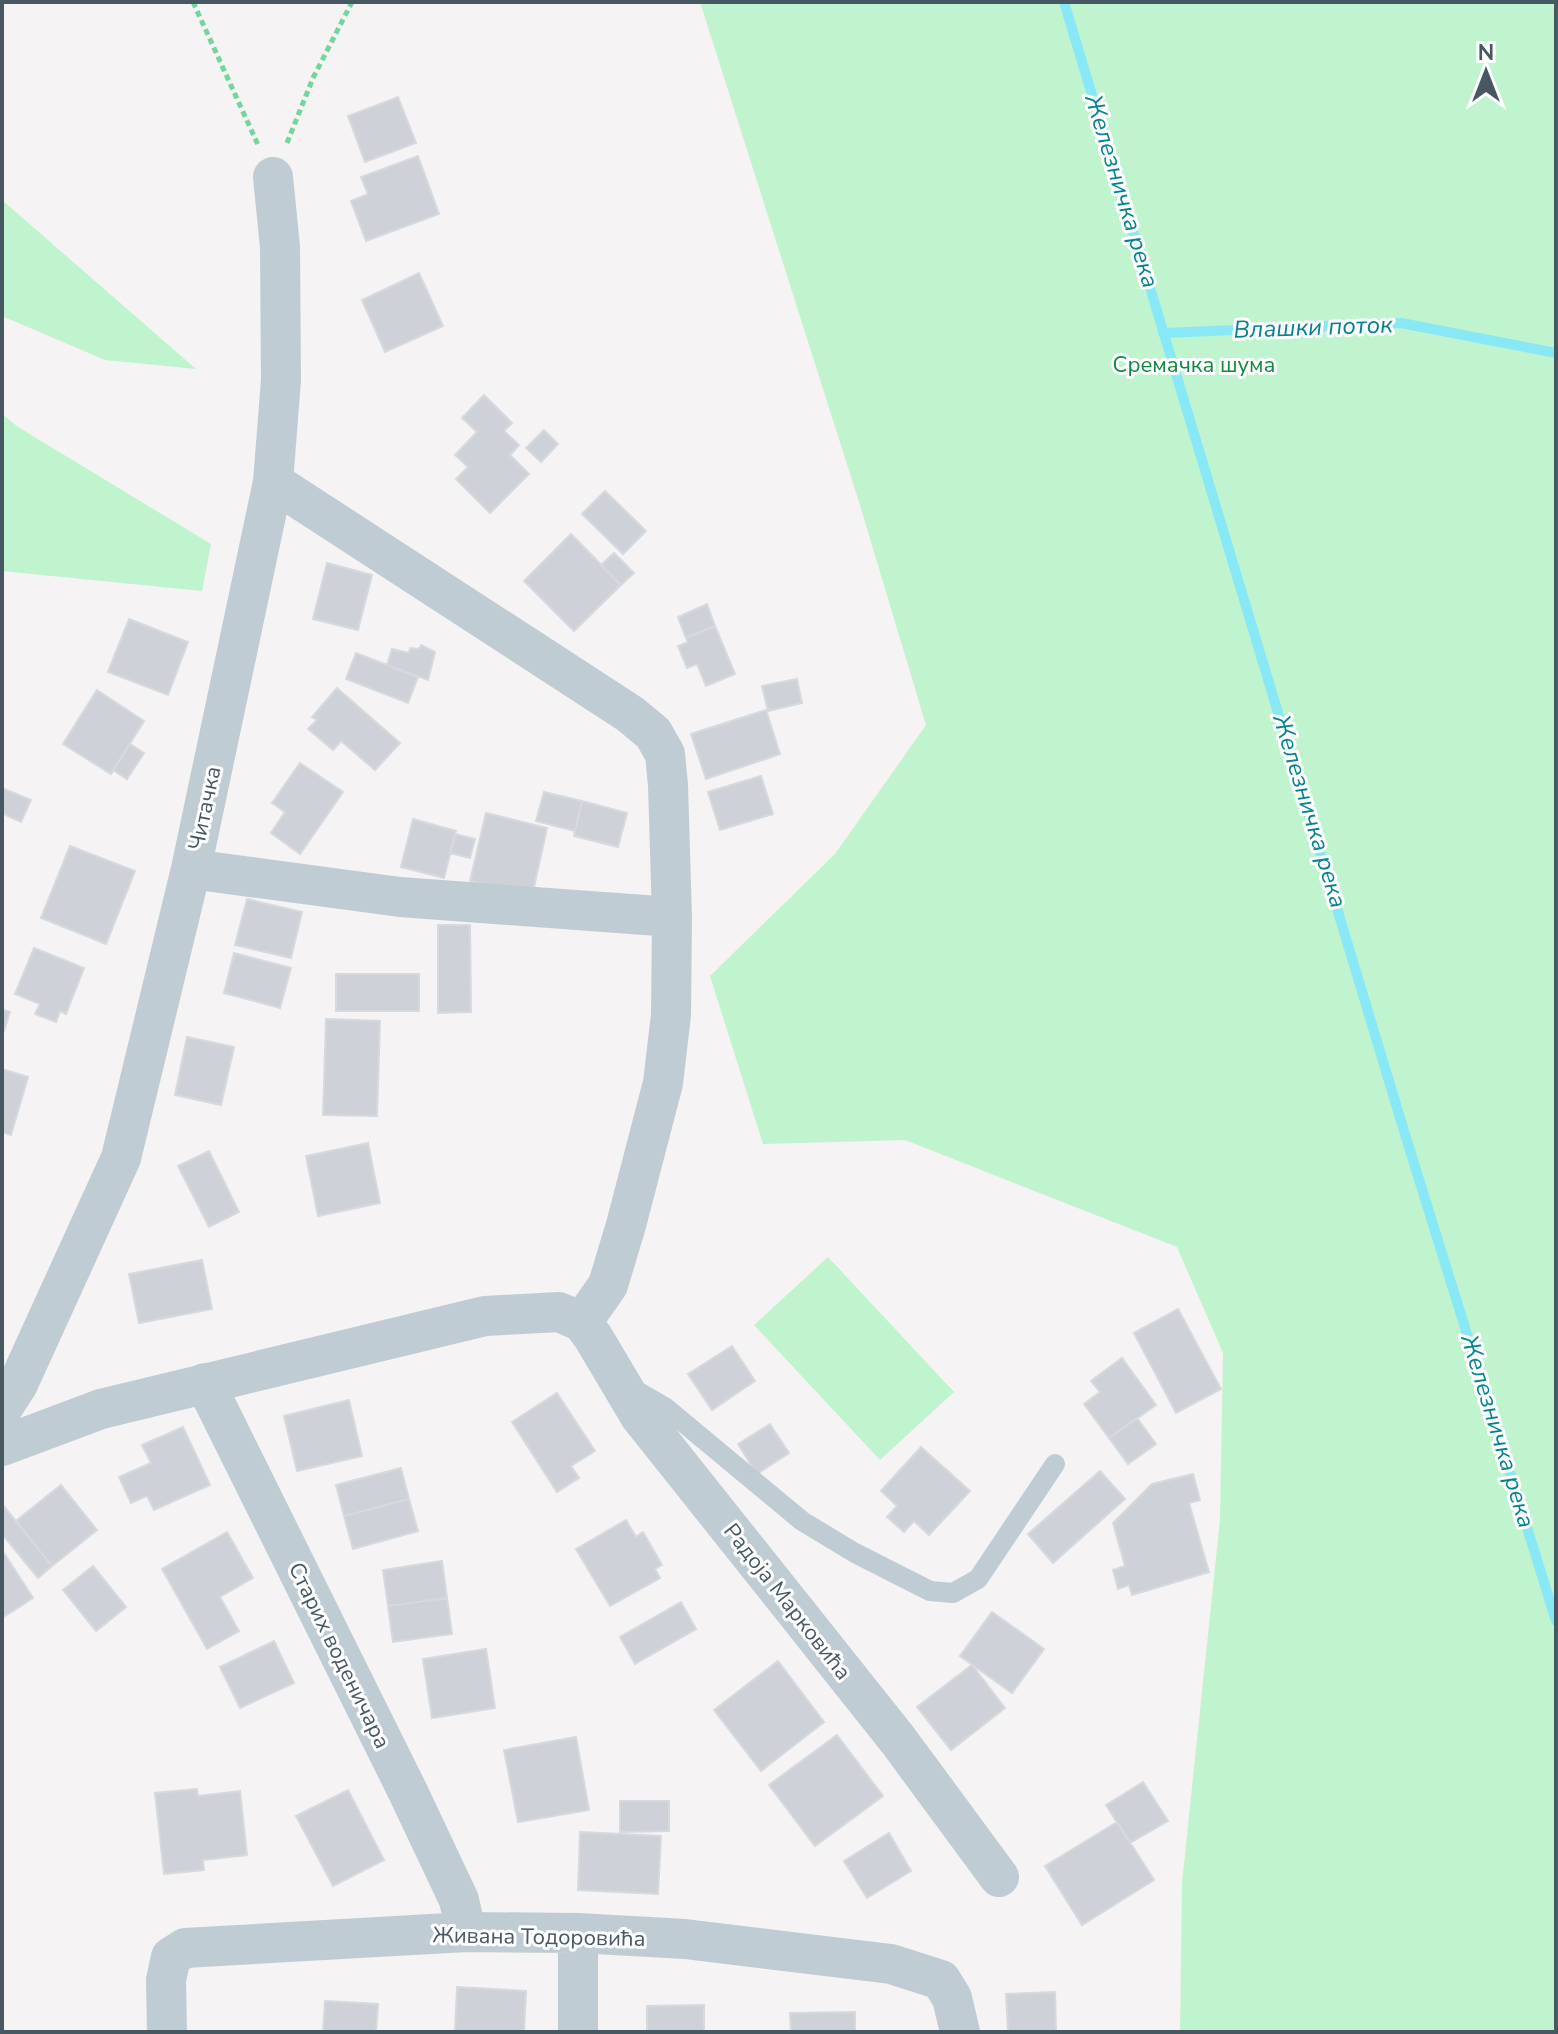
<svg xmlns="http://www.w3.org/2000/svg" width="1558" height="2034" font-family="'Nunito Sans',sans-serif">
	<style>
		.green { fill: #bff4cf }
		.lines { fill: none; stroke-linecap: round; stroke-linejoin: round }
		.stream { stroke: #89e8f5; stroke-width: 10 }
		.building { fill: #ced2d8; stroke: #d6d9de; stroke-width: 2 }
		.path { stroke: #73d69c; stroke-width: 5; stroke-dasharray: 6 4; stroke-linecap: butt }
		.service { stroke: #c0ccd3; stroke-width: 20 }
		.minor { stroke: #c0ccd3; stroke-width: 40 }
		.labels { text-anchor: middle; stroke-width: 6; stroke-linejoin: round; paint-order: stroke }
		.park-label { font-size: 22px; fill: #0f8840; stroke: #fff }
		.street-label { font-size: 22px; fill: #485862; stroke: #fff }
		.water-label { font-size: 24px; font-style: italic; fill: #048293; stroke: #fff }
	</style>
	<rect width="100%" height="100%" fill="#f5f3f3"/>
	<path class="green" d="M700 2H1556V2032H1180L1182 1883 1220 1520 1223 1353 1177 1247 905 1140 763 1144 710 976 835 854 926 725 859 502Z
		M2 200 196 369 105 360 2 316Z
		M2 414 18 427 211 544 202 591 2 571Z
		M828 1257 954 1392 880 1460 754 1325Z"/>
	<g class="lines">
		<path class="stream" d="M1064 2 1404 1131 1556 1621
			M1163 333 1401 323 1556 353"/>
	</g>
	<path class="building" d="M398 97 416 143 365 162 348 116Z
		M418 156 439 214 366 241 351 201 368 194 361 177Z
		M419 273 443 326 385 352 362 300Z
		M484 395 512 423 504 431 519 445 510 455 529 474 490 513 456 479 468 467 455 455 477 432 462 418Z
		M544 430 558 444 541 462 526 448Z
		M605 491 646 531 623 554 582 514Z
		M571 534 621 585 574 631 524 581Z
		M614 553 634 573 621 585 601 565Z
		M327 563 372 575 358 630 313 619Z
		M707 604 715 626 686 638 678 617Z
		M129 619 188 642 168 695 108 672Z
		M715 626 735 674 706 686 697 664 687 668 678 646 688 642 686 638Z
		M421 645 435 652 428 680 387 665 392 649 409 653 410 648 419 649Z
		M356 653 418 677 408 703 346 679Z
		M797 679 802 703 768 711 762 686Z
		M337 688 400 743 375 770 341 741 333 750 308 729 317 720 312 717Z
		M97 690 144 721 111 774 63 744Z
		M766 710 780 754 706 779 691 734Z
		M130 744 144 753 127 779 113 770Z
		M300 763 343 792 300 854 271 833 285 812 272 803Z
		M761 776 773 814 720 830 708 792Z
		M2 788 31 800 21 822 2 813Z
		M544 792 582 801 575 831 536 821Z
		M582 801 627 813 618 847 574 836Z
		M486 813 547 828 532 896 470 881Z
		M413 819 456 831 444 878 401 867Z
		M455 834 475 839 470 858 450 853Z
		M70 846 135 871 106 944 41 918Z
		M247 899 302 912 291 958 235 945Z
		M438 925H470L471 1012 438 1013Z
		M34 948 84 968 66 1014 60 1011 56 1022 35 1014 40 1004 15 994Z
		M234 953 291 968 280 1008 224 993Z
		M336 974H419V1011H336Z
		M2 1009 10 1012 2 1037Z
		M326 1019 380 1021 377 1116 323 1115Z
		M187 1037 234 1047 221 1105 175 1095Z
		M2 1069 28 1077 11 1135 2 1132Z
		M368 1143 380 1203 318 1216 306 1156Z
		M209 1151 239 1212 209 1227 178 1166Z
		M202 1260 212 1309 139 1323 129 1274Z
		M1178 1309 1221 1389 1176 1413 1134 1333Z
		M732 1346 755 1381 712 1410 688 1374Z
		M1122 1358 1156 1405 1109 1438 1084 1404 1100 1392 1091 1381Z
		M557 1393 595 1451 571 1466 579 1478 557 1492 512 1422Z
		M349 1400 362 1456 297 1471 284 1416Z
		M1137 1418 1156 1444 1128 1464 1109 1438Z
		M770 1424 789 1453 757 1474 738 1444Z
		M183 1427 210 1485 154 1510 147 1496 131 1503 119 1477 151 1463 142 1445Z
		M921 1447 970 1491 929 1535 914 1521 904 1532 887 1517 897 1506 881 1491Z
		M401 1468 409 1499 344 1516 336 1485Z
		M1100 1471 1125 1499 1053 1563 1028 1534Z
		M1193 1474 1200 1500 1189 1503 1209 1572 1132 1595 1129 1585 1118 1589 1113 1570 1125 1566 1113 1523 1152 1484Z
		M61 1485 97 1530 52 1566 16 1521Z
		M409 1499 418 1531 353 1549 344 1516Z
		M2 1504 52 1566 38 1578 2 1534Z
		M626 1520 636 1537 643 1532 662 1565 655 1569 660 1578 610 1606 576 1549Z
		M227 1532 253 1578 220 1597 239 1631 207 1649 162 1569Z
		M4 1553 33 1598 2 1618V1554Z
		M442 1561 447 1598 388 1606 383 1570Z
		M93 1566 126 1607 96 1631 63 1590Z
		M447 1598 452 1634 393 1642 388 1606Z
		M681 1602 696 1629 635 1664 620 1637Z
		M992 1612 1044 1649 1012 1693 960 1656Z
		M274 1641 294 1683 240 1708 220 1667Z
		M486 1649 495 1708 432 1718 423 1659Z
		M778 1661 824 1722 761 1771 714 1710Z
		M972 1665 1005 1708 951 1750 917 1707Z
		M837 1735 883 1796 815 1846 769 1785Z
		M576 1737 589 1810 518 1822 504 1750Z
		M1143 1782 1168 1821 1130 1843 1106 1805Z
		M197 1789 198 1796 240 1791 247 1855 203 1860 204 1870 164 1874 155 1793Z
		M348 1790 384 1860 333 1886 296 1816Z
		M620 1801H669V1831L620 1832Z
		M1117 1822 1154 1880 1082 1925 1045 1866Z
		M580 1832 661 1836 658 1894 578 1890Z
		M889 1833 911 1871 867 1898 844 1861Z
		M457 1987 526 1991 524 2032H455Z
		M1055 1992 1056 2032H1008L1006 1994Z
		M325 2001 378 2004 376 2032H323Z
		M704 2005V2032H647V2006Z
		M855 2012V2032H791L790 2013Z"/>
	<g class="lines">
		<path class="path" d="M193 2 259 147
			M287 143 313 78 352 2"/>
		<path class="service" d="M630 1387 666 1408 802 1521 855 1553 930 1591 953 1593 978 1579 1055 1464"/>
		<path class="minor" d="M273 482 630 714 653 733 665 754 668 785 672 917 671 1015 663 1083 626 1225 608 1285 582 1322
			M191 869 400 897 672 917
			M205 1383 408 1792 459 1900 466 1932
			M2 1409 18 1384 121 1158 191 869 273 482 281 380 280 247 273 177
			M2 1446 101 1409 485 1316 559 1312 582 1322 593 1337 640 1416 898 1740 999 1877
			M578 1933V2032
			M167 2032 166 1980 171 1957 185 1948 466 1932 578 1933 685 1939 891 1964 941 1980 952 1998 960 2032"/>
	</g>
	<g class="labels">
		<g class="park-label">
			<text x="1194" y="372">Сремачка шума</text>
		</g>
		<g class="street-label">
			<text transform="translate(204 808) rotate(-78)" y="8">Читачка</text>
			<text transform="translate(788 1601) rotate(52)" y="8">Радоја Марковића</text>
			<text transform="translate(340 1655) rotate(64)" y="8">Старих воденичара</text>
			<text transform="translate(539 1936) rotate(1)" y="8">Живана Тодоровића</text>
		</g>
		<g class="water-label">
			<text transform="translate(1122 191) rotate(73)" y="8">Железничка река</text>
			<text transform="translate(1313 327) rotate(-2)" y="8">Влашки поток</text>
			<text transform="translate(1310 811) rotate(73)" y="8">Железничка река</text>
			<text transform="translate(1498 1431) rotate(73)" y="8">Железничка река</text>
		</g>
	</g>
	<rect width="1558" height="2034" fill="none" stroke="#485862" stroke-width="8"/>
	<g transform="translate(1486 72)" stroke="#ffffff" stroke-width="6" paint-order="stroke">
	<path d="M0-6L14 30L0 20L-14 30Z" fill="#485862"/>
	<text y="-12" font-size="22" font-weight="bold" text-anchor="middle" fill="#485862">N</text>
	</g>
</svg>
